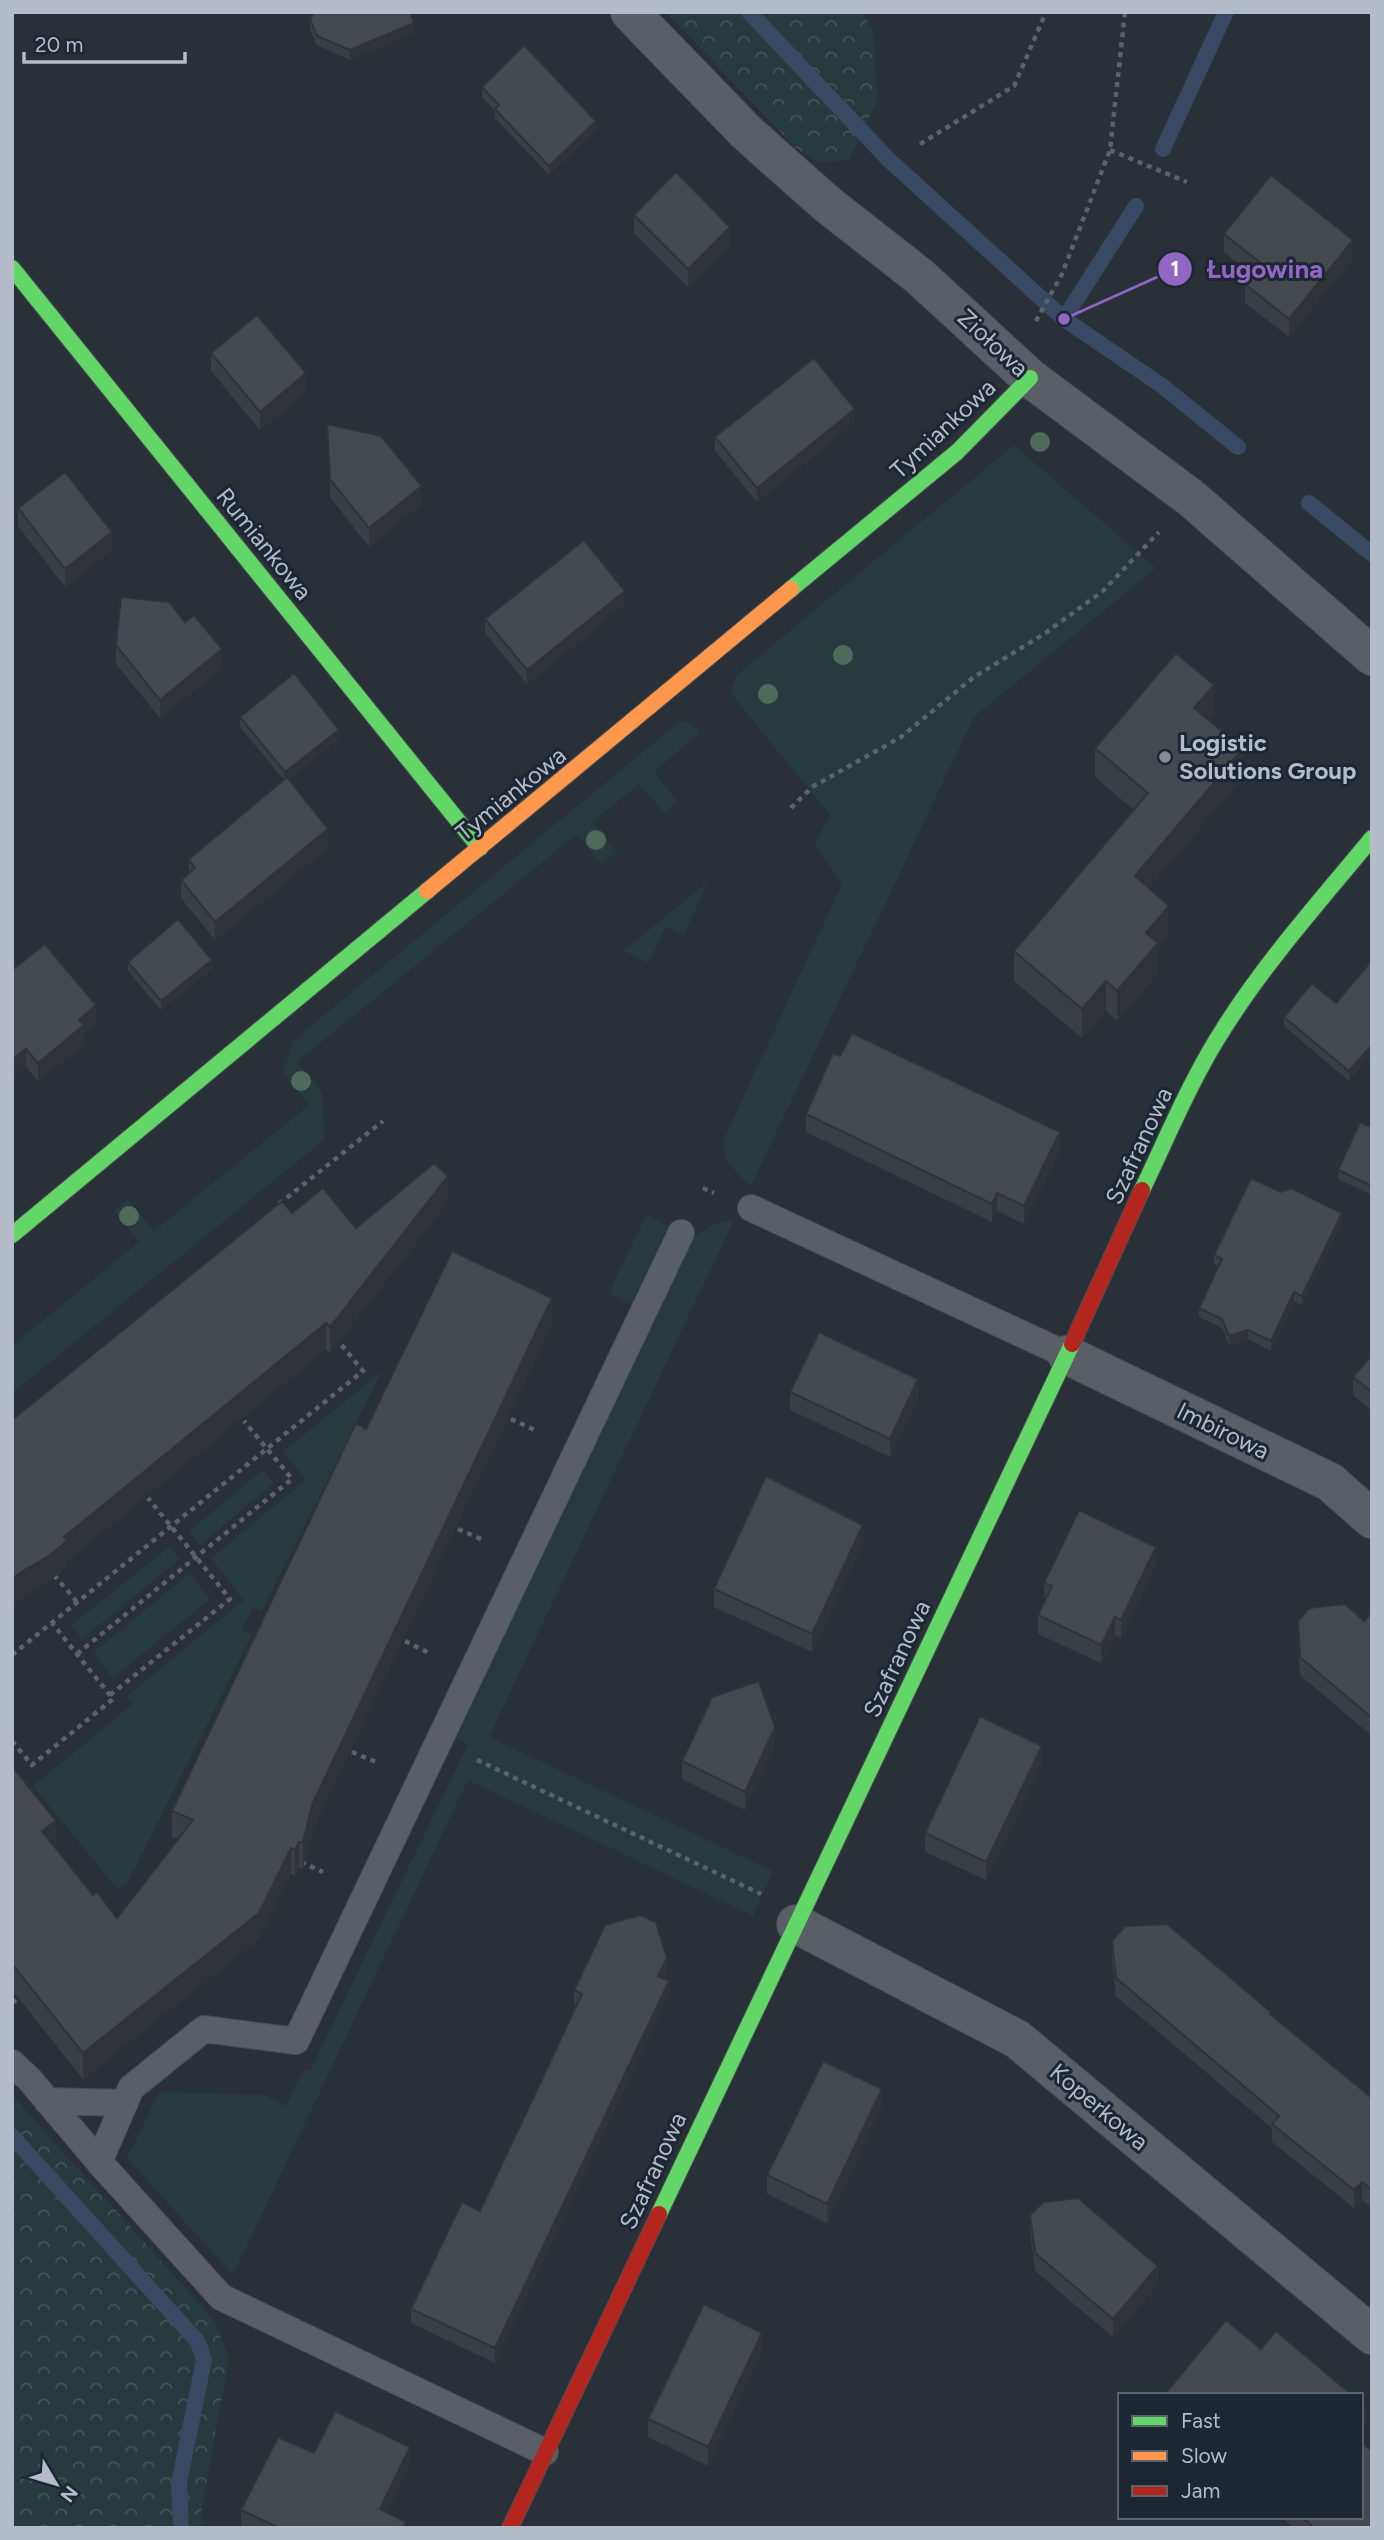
<svg xmlns="http://www.w3.org/2000/svg" width="1384" height="2540" font-family="Figtree,sans-serif">
	<style>
		.green { fill: #273a3e }
		.forest { fill: url(#forest-crowns) }
		.lines { fill: none; stroke-linecap: round; stroke-linejoin: round }
		.stream { stroke: #384963; stroke-width: 16 }
		.lane-casing { stroke: #484c53; stroke-width: 28 }
		.street-casing { stroke: #484c53; stroke-width: 40 }
		.fast-casing { stroke: #484c53; stroke-width: 18 }
		.slow-casing { stroke: #484c53; stroke-width: 18 }
		.jam-casing { stroke: #484c53; stroke-width: 18 }
		.path { stroke: #5d636a; stroke-width: 4.5; stroke-dasharray: 5 5; stroke-linecap: butt }
		.lane { stroke: #5a5e66; stroke-width: 26 }
		.street { stroke: #5a5e66; stroke-width: 38 }
		.fast { stroke: #63d668; stroke-width: 16 }
		.slow { stroke: #ff974d; stroke-width: 16 }
		.jam { stroke: #b3261e; stroke-width: 16 }
		.tree { fill: #4e6a5a }
		.wall { fill: #3a3f45 }
		.shaded-wall { fill: #303338 }
		.building { fill: #444950; stroke: #303338; stroke-width: 2 }
		.poi-dot { fill: #848b96; stroke: #1d2633; stroke-width: 2.5 }
		.labels { text-anchor: middle; stroke-width: 6; stroke-linejoin: round; paint-order: stroke }
		.street-label { font-size: 24px; fill: #b4bcc9; stroke: #1d2633 }
		.poi-label { font-size: 24px; font-weight: bold; fill: #b4bcc9; stroke: #1d2633; text-anchor: start }
		.leader { fill: none; stroke: #9266c3; stroke-width: 2.5 }
		.callout-dot { fill: #9266c3; stroke: #1d2633; stroke-width: 2.5 }
		.mark-label { font-size: 21px; text-anchor: middle; font-weight: bold; fill: #fff }
		.callout-label { font-size: 26px; text-anchor: middle; font-weight: bold; fill: #9266c3; stroke: #1d2633; stroke-width: 6; stroke-linejoin: round; paint-order: stroke }
	</style>
	<defs>
		<pattern id="forest-crowns" width="20" height="18" patternUnits="userSpaceOnUse" patternTransform="scale(1.75)"><rect width="20" height="18" fill="#273a3e"/><path d="M2 6a3 3 0 1 1 6 0M12 15a3 3 0 1 1 6 0" fill="none" stroke="#445559"/></pattern>
	</defs>
	<rect width="100%" height="100%" fill="#2a3038"/>
	<path class="green" d="M1014 445 1156 568 974 717 751 1186C738 1175 720 1158 724 1139L842 884 815 844 830 815 732 695V686L738 674Z
		M680 721 692 724 700 733 654 772 678 802 664 813 639 784 592 822 617 852 601 864 577 834 297 1062 322 1092 324 1140 12 1393V1346L139 1242 114 1211 128 1199 154 1231 309 1105 283 1073 293 1041Z
		M708 882 684 935 666 926 648 963 623 951Z
		M646 1215 668 1226 631 1304 609 1293Z
		M735 1218 489 1737 773 1871 753 1916 468 1780 233 2275 127 2158 159 2092 264 2095 286 2106 304 2069 310 2071 468 1744 456 1738 693 1238 710 1226Z
		M382 1371 262 1611 253 1607 242 1629 252 1635 128 1882 118 1890 33 1786 133 1704 127 1696 244 1600 211 1558 306 1480 283 1452Z
		M263 1470 274 1483 200 1545 189 1531Z
		M170 1546 180 1559 82 1639 71 1625Z
		M190 1573 210 1599 113 1678 93 1653Z"/>
	<path class="forest" d="M666 12H862L873 32 877 101 849 160 820 163 796 148Z
		M12 2095 213 2319 229 2357 201 2513V2528H12Z"/>
	<g class="lines">
		<path class="stream" d="M749 12 889 160 1064 319 1161 385 1238 447
			M1163 149 1226 12
			M1064 319 1136 206
			M1309 503 1372 554
			M12 2136 198 2342 204 2360 179 2483 181 2528"/>
		<defs>
			<path id="lane" d="M751 1208 1067 1355
				M12 2063 30 2080 99 2162 221 2297 545 2452
				M47 2101 125 2103
				M99 2162 131 2088 204 2029 296 2041 681 1233"/>
			<path id="street" d="M630 12 746 132 827 204 919 276 1030 378 1191 498 1372 656
				M1067 1355 1330 1482 1372 1519
				M796 1924 1017 2039 1372 2335"/>
			<path id="fast" d="M12 268 480 848
				M791 589 957 452 1030 378
				M1142 1190C1168 1136 1191 1079 1224 1028 1267 960 1321 900 1372 838
				M12 1235 427 891
				M659 2214 1072 1344"/>
			<path id="slow" d="M427 891 791 589"/>
			<path id="jam" d="M1072 1344 1142 1190
				M510 2528 659 2214"/>
		</defs>
		<use href="#lane" class="lane-casing"/>
		<use href="#street" class="street-casing"/>
		<use href="#fast" class="fast-casing"/>
		<use href="#slow" class="slow-casing"/>
		<use href="#jam" class="jam-casing"/>
		<path class="path" d="M920 144 1014 86 1046 12
			M1110 150 1187 182
			M1036 321 1062 274 1110 150 1125 12
			M791 808 812 787 901 737 974 677 1044 634 1103 591 1159 532
			M703 1188 714 1193
			M279 1204 383 1121
			M511 1419 537 1431
			M458 1529 483 1540
			M54 1575 77 1602
			M405 1641 429 1653
			M77 1654 292 1479 244 1421
			M12 1655 363 1371 339 1342
			M110 1695 230 1599 148 1498
			M12 1741 32 1765 113 1699 52 1623
			M352 1752 376 1762
			M477 1760 761 1894
			M301 1862 323 1872
			M12 2003 16 2000"/>
		<use href="#lane" class="lane"/>
		<use href="#street" class="street"/>
		<use href="#fast" class="fast"/>
		<use href="#slow" class="slow"/>
		<use href="#jam" class="jam"/>
	</g>
	<g class="tree">
		<circle cx="1040" cy="442" r="10"/>
		<circle cx="843" cy="655" r="10"/>
		<circle cx="768" cy="694" r="10"/>
		<circle cx="596" cy="840" r="10"/>
		<circle cx="301" cy="1081" r="10"/>
		<circle cx="129" cy="1216" r="10"/>
	</g>
	<path class="wall" d="M310 20 414 33 350 60 317 45 310 30Z
		M482 87 596 130 549 175 495 118V111L482 97Z
		M634 215 730 245 688 287 634 233Z
		M1224 234 1353 258 1289 337 1245 303V284L1253 275 1224 252Z
		M211 353 306 392 260 430 211 371Z
		M855 422 757 502 715 451V437Z
		M327 424 422 504 369 547 330 497Z
		M18 508 112 550 65 587 18 526Z
		M625 604 527 684 485 633V619Z
		M185 622 222 668 160 718 116 664V645Z
		M1214 714 1209 720 1243 777 1149 888 1169 935 1158 948V973L1117 1021 1106 1010 1082 1038 1014 981V951L1134 810 1095 777V748Z
		M240 717 339 739 288 779 328 848 215 940 181 898V880L189 874V859L284 780 240 727Z
		M1372 960V1054L1349 1081 1284 1026V1017L1336 1003Z
		M128 962 212 969 161 1010 128 971Z
		M12 970 96 1023 84 1034V1044L38 1081 26 1067Z
		M806 1114 1060 1150 1024 1224 997 1211 992 1222 806 1132Z
		M1372 1127V1195L1338 1179V1170Z
		M448 1202 330 1353 326 1349 67 1561V1567L47 1583 18 1600 12 1605V1420L292 1213 356 1228Z
		M1342 1222 1302 1305 1294 1302 1271 1351 1248 1339 1229 1345 1222 1328 1199 1317V1308L1218 1266 1214 1264V1255Z
		M552 1324 312 1831 303 1868H299L295 1876 291 1874 259 1939 83 2079 12 1990V1766L56 1847H55L93 1895 117 1918 178 1839 172 1837V1811L366 1429Z
		M1372 1355V1411L1353 1395V1377Z
		M790 1392 918 1398 890 1457 790 1410Z
		M863 1543 812 1652 714 1607V1589Z
		M1156 1565 1121 1638 1115 1635 1101 1663 1038 1634V1615L1045 1601 1044 1583Z
		M1372 1612V1736L1300 1675 1298 1639V1621H1364Z
		M775 1745 745 1810 682 1779V1761Z
		M1042 1764 986 1880 925 1852V1833Z
		M1112 1941 1271 2015 1372 2098V2208L1362 2200 1354 2208 1272 2142V2128L1116 1996 1112 1959Z
		M667 1973 665 1978 669 1995 495 2363 411 2323V2309L480 2211 576 2005H574V1990Z
		M882 2107 827 2223 767 2194V2175Z
		M1030 2215 1158 2284 1113 2337 1035 2271 1030 2233Z
		M762 2351 708 2466 648 2437V2419Z
		M314 2453 410 2464 387 2512 406 2528 241 2527V2510Z
		M1281 2517H1361L1372 2528H1294Z"/>
	<path class="shaded-wall" d="M414 23V33L350 60V50Z
		M596 121V130L549 175V166Z
		M730 227V245L688 287V269Z
		M1353 240V258L1289 337V319Z
		M306 373V392L260 430V412Z
		M855 409V422L757 502V488Z
		M422 486V504L369 547V528Z
		M112 532V550L65 587V569Z
		M625 591V604L527 684V670Z
		M222 649V668L160 718V700Z
		M1214 685V714L1194 737V708Z
		M339 730V739L285 781V772Z
		M1243 748V777L1135 905V876Z
		M328 829V848L215 940V922Z
		M1169 906V935L1158 948V973L1117 1021V991L1146 933Z
		M212 960V969L161 1010V1001Z
		M1106 981V1010L1082 1038V1009Z
		M96 1005V1023L84 1034V1044L38 1081V1063L79 1020Z
		M1372 1045V1054L1349 1081V1071Z
		M26 1049V1067L12 1078V1060Z
		M1060 1132V1150L1024 1224V1206Z
		M448 1176V1202L330 1353V1327Z
		M997 1193V1211L992 1222V1204Z
		M1342 1213V1222L1302 1305V1296Z
		M1294 1292V1302L1271 1351V1341Z
		M552 1298V1324L312 1831 303 1868V1842L312 1805Z
		M326 1323V1349L67 1561V1567L47 1583 18 1600 12 1605V1579Z
		M1248 1330V1339L1229 1345V1336Z
		M918 1379V1398L890 1457V1439Z
		M863 1525V1543L812 1652V1634Z
		M1156 1547V1565L1121 1638V1620Z
		M1115 1617V1635L1101 1663V1645Z
		M775 1727V1745L745 1810V1792Z
		M1042 1746V1764L986 1880V1862Z
		M56 1821V1847L42 1857V1831Z
		M299 1842V1868L295 1876V1850Z
		M291 1848V1874L259 1939 83 2079V2053Z
		M667 1958V1973L658 1990V1976Z
		M669 1981V1995L495 2363V2348Z
		M882 2089V2107L827 2223V2204Z
		M1362 2182V2200L1354 2208V2190Z
		M1158 2266V2284L1113 2337V2319Z
		M762 2333V2351L708 2466V2447Z
		M1366 2406V2424L1361 2430V2412Z
		M410 2447V2464L380 2526V2509Z"/>
	<path class="building" d="M314 12H410L414 23 350 50 317 36 310 20Z
		M524 45 596 121 549 166 495 109 499 105 482 87Z
		M676 172 730 227 688 269 634 215Z
		M1271 175 1353 240 1289 319 1245 284 1262 264 1224 234Z
		M257 315 306 373 260 412 211 353Z
		M814 358 855 409 757 488 715 437Z
		M327 424 381 436 422 486 369 528 330 479Z
		M65 472 112 532 65 569 18 508Z
		M584 540 625 591 527 670 485 619Z
		M121 597 169 602 185 622 194 615 222 649 160 700 116 645Z
		M1176 653 1214 685 1194 708 1243 748 1135 876 1169 906 1146 933 1158 943 1117 991 1106 981 1082 1009 1014 951 1148 793 1095 748Z
		M294 673 339 730 285 772 240 717Z
		M287 777 328 829 215 922 181 880 195 868 189 859Z
		M178 919 212 960 161 1001 128 962Z
		M45 944 96 1005 79 1020 84 1025 38 1063 26 1049 12 1060V970Z
		M1372 960V1045L1349 1071 1284 1017 1312 983 1336 1003Z
		M852 1033 1060 1132 1024 1206 997 1193 992 1204 806 1114 833 1053 840 1056Z
		M1360 1122 1372 1127V1186L1338 1170Z
		M434 1163 448 1176 330 1327 326 1323 64 1537 67 1541 47 1557 18 1574 12 1579V1420L282 1201 292 1213 323 1188 356 1228Z
		M1251 1178 1281 1192 1291 1188 1342 1213 1302 1296 1294 1292 1271 1341 1248 1330 1229 1336 1222 1319 1199 1308 1222 1259 1214 1255Z
		M452 1251 552 1298 312 1805 303 1842H299L295 1850 291 1848 259 1913 83 2053 12 1964V1766L56 1821 42 1831 93 1895 97 1892 117 1918 193 1820 172 1811 356 1423 366 1429Z
		M819 1332 918 1379 890 1439 790 1392Z
		M1372 1355V1392L1353 1377Z
		M766 1476 863 1525 812 1634 714 1589Z
		M1079 1510 1156 1547 1121 1620 1115 1617 1101 1645 1038 1615 1052 1586 1044 1583Z
		M1345 1604 1364 1621 1372 1612V1718L1300 1657 1298 1621 1309 1608Z
		M759 1681 775 1727 745 1792 682 1761 712 1697Z
		M980 1716 1042 1746 986 1862 925 1833Z
		M640 1915 656 1922 667 1958 658 1976 669 1981 495 2348 411 2309 462 2202 480 2211 582 1994 574 1990 605 1925Z
		M1167 1924 1271 2012 1270 2014 1372 2098V2190L1362 2182 1354 2190 1272 2124 1279 2116 1116 1978 1112 1941 1125 1926Z
		M823 2061 882 2089 827 2204 767 2175Z
		M1078 2198 1158 2266 1113 2319 1035 2253 1030 2215 1043 2202Z
		M704 2304 762 2333 708 2447 648 2419Z
		M1226 2320 1261 2349 1276 2331 1352 2395H1164Z
		M1361 2403 1366 2406 1361 2412Z
		M335 2411 410 2447 380 2509 406 2522 404 2528H279L241 2510 278 2437 314 2453Z
		M1361 2442 1372 2451V2528H1314L1302 2517H1361Z"/>
	<circle class="poi-dot" cx="1165" cy="757" r="7"/>
	<g class="labels">
		<g class="street-label">
			<text transform="translate(993 343) rotate(43)" y="8">Ziołowa</text>
			<text transform="translate(943 429) rotate(-43)" y="8">Tymiankowa</text>
			<text transform="translate(264 544) rotate(51)" y="8">Rumiankowa</text>
			<text transform="translate(511 794) rotate(-39)" y="8">Tymiankowa</text>
			<text transform="translate(1139 1146) rotate(-65)" y="8">Szafranowa</text>
			<text transform="translate(1223 1431) rotate(26)" y="8">Imbirowa</text>
			<text transform="translate(897 1659) rotate(-65)" y="8">Szafranowa</text>
			<text transform="translate(1099 2107) rotate(40)" y="8">Koperkowa</text>
			<text transform="translate(653 2171) rotate(-65)" y="8">Szafranowa</text>
		</g>
		<g class="poi-label">
			<text x="1179" y="751">Logistic<tspan x="1179" dy="28">Solutions Group</tspan></text>
		</g>
	</g>
	<path class="leader" d="M1064 319L1175 269"/>
	<g class="callout-dot">
		<circle cx="1064" cy="319" r="7"/>
		<circle cx="1175" cy="269" r="18"/>
	</g>
	<g class="mark-label">
		<text x="1175" y="276">1</text>
	</g>
	<g class="callout-label">
		<text x="1265" y="278">Ługowina</text>
	</g>
	<rect width="1384" height="2540" fill="none" stroke="#b4bcc9" stroke-width="28"/>
	<rect x="1118" y="2393" width="245" height="126" fill="#1d2633" stroke="#59626f" stroke-width="2"/>
	<rect x="1132" y="2416" width="35" height="10" fill="#63d668" stroke="#59626f" stroke-width="2"/>
	<text x="1181" y="2428" font-size="21" fill="#b4bcc9">Fast</text>
	<rect x="1132" y="2451" width="35" height="10" fill="#ff974d" stroke="#59626f" stroke-width="2"/>
	<text x="1181" y="2463" font-size="21" fill="#b4bcc9">Slow</text>
	<rect x="1132" y="2486" width="35" height="10" fill="#b3261e" stroke="#59626f" stroke-width="2"/>
	<text x="1181" y="2498" font-size="21" fill="#b4bcc9">Jam</text>
	<g transform="translate(56 2484) rotate(128)" stroke="#1d2633" stroke-width="5" paint-order="stroke">
	<path d="M0-5L12 26L0 18L-12 26Z" fill="#b4bcc9"/>
	<text y="-10" font-size="19" font-weight="bold" text-anchor="middle" fill="#b4bcc9">N</text>
	</g>
	<path d="M24 52v10h161v-10" fill="none" stroke="#b4bcc9" stroke-width="3.5"/>
	<text x="35" y="52" font-size="21" fill="#b4bcc9" stroke="#1d2633" stroke-width="5" paint-order="stroke">20 m</text>
</svg>
